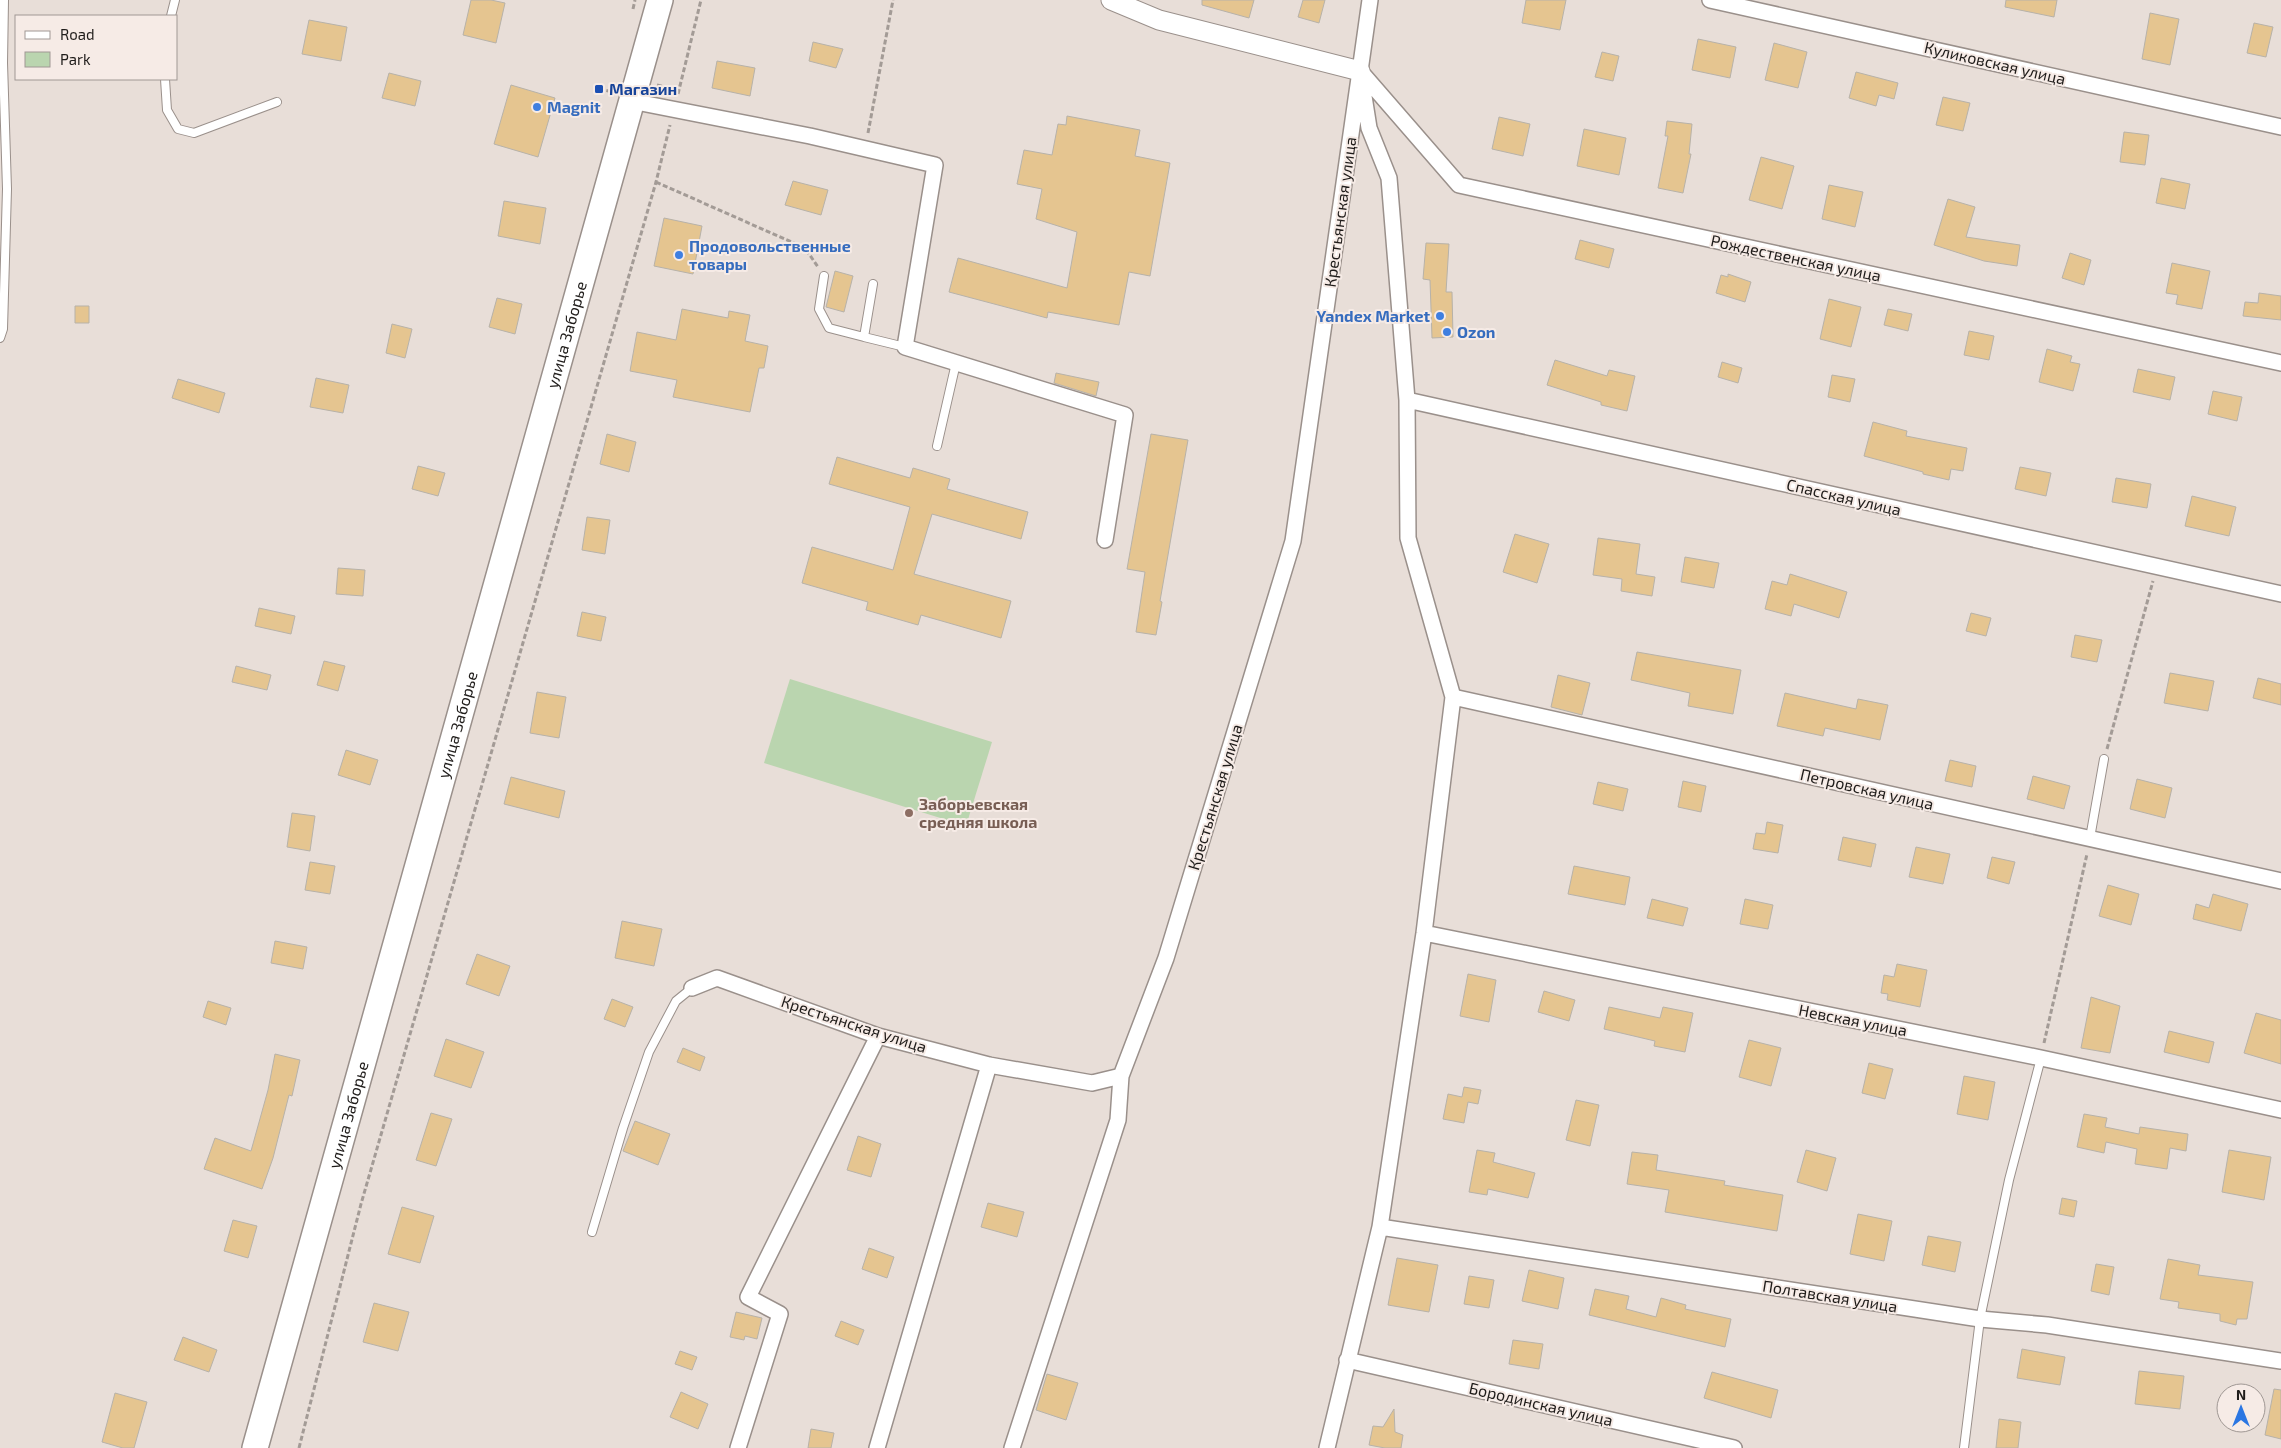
<svg xmlns="http://www.w3.org/2000/svg" width="2281" height="1448" font-family="'Exo 2',sans-serif">
	<style>
		.park { fill: #bad5af }
		.building { fill: #e5c590; stroke: #b7b2a9 }
		.lines { fill: none; stroke-linecap: round; stroke-linejoin: round }
		.service-casing { stroke: #9a908b; stroke-width: 10 }
		.minor-casing { stroke: #9a908b; stroke-width: 18 }
		.tertiary-casing { stroke: #9a908b; stroke-width: 21 }
		.primary-casing { stroke: #9a908b; stroke-width: 28 }
		.path { stroke: #a39b96; stroke-width: 3; stroke-dasharray: 5 2.5; stroke-linecap: butt }
		.service { stroke: #fff; stroke-width: 8 }
		.minor { stroke: #fff; stroke-width: 15 }
		.tertiary { stroke: #fff; stroke-width: 19 }
		.primary { stroke: #fff; stroke-width: 25 }
		.transit-dot { fill: #1a4fb4; stroke: #f6ebe6; stroke-width: 2 }
		.shop-dot { fill: #3f7fe0; stroke: #f6ebe6; stroke-width: 2 }
		.education-dot { fill: #8d6e63; stroke: #f6ebe6; stroke-width: 2 }
		.labels { text-anchor: middle; stroke-width: 4; stroke-linejoin: round; paint-order: stroke }
		.street-label { font-size: 16px; fill: #1f1c1a; stroke: #f6ebe6 }
		.transit-label { font-size: 16px; font-weight: bold; fill: #164399; stroke: #f6ebe6; text-anchor: start }
		.shop-label { font-size: 16px; font-weight: bold; fill: #366cbe; stroke: #f6ebe6; text-anchor: start }
		.education-label { font-size: 16px; font-weight: bold; fill: #785e54; stroke: #f6ebe6; text-anchor: start }
	</style>
	<rect width="100%" height="100%" fill="#e8ded8"/>
	<path class="park" d="M790 679 992 742 966 826 764 763Z"/>
	<path class="building" d="M471 0H491L505 3 496 43 463 35Z
		M1202 0H1254L1249 18 1202 5Z
		M1303 0H1325L1319 23 1298 17Z
		M1526 0H1566L1560 30 1522 23Z
		M2006 0H2057L2054 17 2005 7Z
		M2150 13 2179 19 2170 65 2142 59Z
		M309 20 347 27 341 61 302 54Z
		M2254 23 2273 27 2266 57 2247 53Z
		M1698 39 1736 47 1730 78 1692 70Z
		M813 42 843 49 836 68 809 61Z
		M1774 43 1807 52 1798 88 1765 80Z
		M1602 52 1619 56 1613 81 1595 77Z
		M717 61 755 68 750 96 712 88Z
		M1856 72 1898 83 1894 99 1879 95 1876 106 1849 98Z
		M389 73 421 81 415 106 382 98Z
		M511 85 555 98 538 157 494 144Z
		M1943 97 1970 103 1963 131 1936 125Z
		M1067 116 1140 130 1135 156 1170 163 1150 276 1129 272 1119 325 1048 312 1047 318 949 292 958 258 1067 288 1077 232 1036 219 1042 189 1017 184 1024 150 1052 155 1058 124 1066 125Z
		M1499 117 1530 124 1523 156 1492 149Z
		M1667 121 1692 124 1689 154H1691L1683 193 1658 188 1668 136H1665Z
		M1584 129 1626 138 1619 175 1577 166Z
		M2124 132 2149 135 2145 165 2120 162Z
		M1761 157 1794 166 1782 209 1749 200Z
		M2161 178 2190 184 2185 209 2156 203Z
		M793 181 828 190 821 215 785 205Z
		M1829 185 1863 192 1855 227 1822 219Z
		M1948 199 1975 207 1966 237 2020 245 2017 266 1984 261 1934 245Z
		M504 201 546 208 540 244 498 236Z
		M664 218 702 226 693 274 654 266Z
		M1580 240 1614 249 1609 268 1575 259Z
		M1426 243 1449 244 1446 292H1452L1453 337 1432 338 1430 280 1423 279Z
		M2070 253 2091 260 2084 285 2062 278Z
		M2172 263 2210 271 2202 309 2176 304 2178 295 2166 293Z
		M835 271 853 276 844 312 826 307Z
		M1728 274 1751 282 1745 302 1716 293 1721 275 1728 277Z
		M2259 293 2281 296V320L2243 316 2245 302 2258 303Z
		M497 298 522 304 515 334 489 327Z
		M1829 299 1861 307 1851 347 1820 339Z
		M75 306H89V323H75Z
		M682 309 728 318 729 311 750 315 745 341 768 346 764 368H759L750 412 673 397 677 380 630 371 637 332 676 340Z
		M1888 309 1912 314 1908 331 1884 325Z
		M392 324 412 329 405 358 386 353Z
		M1969 331 1994 336 1989 360 1964 355Z
		M2047 349 2072 356 2070 362 2080 364 2073 391 2039 382Z
		M1555 360 1607 376 1609 370 1635 376 1627 411 1601 405V402L1547 385Z
		M1722 362 1742 368 1738 383 1718 377Z
		M2138 369 2175 377 2170 400 2133 392Z
		M1056 373 1099 382 1096 396 1054 383Z
		M1832 375 1855 379 1850 402 1828 397Z
		M316 378 349 385 343 413 310 407Z
		M178 379 225 393 219 413 172 398Z
		M2213 391 2242 397 2237 421 2208 414Z
		M1873 422 1907 431 1906 436 1967 448 1963 471 1951 469 1949 480 1923 474V472L1864 456Z
		M607 434 636 442 629 472 600 464Z
		M1151 434 1188 440 1160 601 1162 602 1156 635 1136 632 1145 572 1127 569Z
		M837 457 910 478 913 468 950 479 947 489 1028 512 1021 539 932 514 914 574 1011 601 1001 638 921 615 918 625 866 610 868 602 802 583 812 547 893 570 910 507 829 484Z
		M418 466 445 473 438 496 412 489Z
		M2020 467 2051 473 2046 496 2015 489Z
		M2116 478 2151 484 2147 508 2112 502Z
		M2192 496 2236 507 2229 536 2185 526Z
		M587 517 610 520 605 554 582 550Z
		M1515 534 1549 544 1537 583 1503 572Z
		M1598 538 1640 544 1636 574 1655 577 1652 596 1621 591 1622 579 1593 575Z
		M1685 557 1719 563 1714 588 1681 582Z
		M338 568 365 570 363 596 336 594Z
		M1790 574 1847 592 1839 618 1794 604 1791 616 1765 609 1772 581 1787 585Z
		M259 608 295 616 291 634 255 626Z
		M582 612 606 617 601 641 577 636Z
		M1971 613 1991 618 1986 636 1966 631Z
		M2075 635 2102 640 2097 662 2071 657Z
		M1637 652 1741 670 1733 714 1688 706 1690 693 1631 680Z
		M324 661 345 666 338 691 317 685Z
		M236 666 271 675 267 690 232 682Z
		M2170 673 2214 681 2208 711 2164 703Z
		M1558 675 1590 683 1582 715 1551 707Z
		M2258 678 2281 684V705L2253 698Z
		M537 692 566 697 559 738 530 733Z
		M1785 693 1856 709 1858 699 1888 705 1880 740 1825 728 1823 736 1777 726Z
		M346 750 378 760 370 785 338 775Z
		M1950 760 1976 766 1972 787 1945 781Z
		M2033 776 2070 786 2064 809 2027 799Z
		M511 777 565 791 559 818 504 804Z
		M2137 779 2172 788 2165 818 2130 809Z
		M1683 781 1706 786 1701 812 1678 807Z
		M1598 782 1628 789 1623 811 1593 804Z
		M292 813 315 816 310 851 287 847Z
		M1767 822 1783 825 1778 853 1753 849 1756 833 1765 834Z
		M1843 837 1876 844 1871 867 1838 860Z
		M1916 847 1950 854 1943 884 1909 877Z
		M1992 857 2015 862 2009 884 1987 878Z
		M310 862 335 866 330 894 305 890Z
		M1574 866 1630 877 1625 905 1568 894Z
		M2108 885 2139 894 2131 925 2099 916Z
		M2213 894 2248 904 2241 931 2193 919 2196 904 2209 908Z
		M1652 899 1688 908 1683 926 1647 918Z
		M1745 899 1773 905 1768 929 1740 924Z
		M622 921 662 929 654 966 615 958Z
		M275 941 307 947 303 969 271 963Z
		M477 954 510 966 499 996 466 984Z
		M1897 964 1927 970 1920 1007 1887 1000 1888 994 1881 993 1884 975 1894 977Z
		M1468 974 1496 980 1489 1022 1460 1016Z
		M1544 991 1575 1000 1569 1021 1538 1012Z
		M2091 997 2120 1006 2110 1053 2081 1048Z
		M612 999 633 1007 625 1027 604 1019Z
		M208 1001 231 1008 226 1025 203 1017Z
		M1609 1007 1660 1018 1663 1007 1693 1013 1685 1052 1654 1046 1655 1041 1604 1029Z
		M2256 1013 2281 1020V1064L2244 1053Z
		M2169 1031 2214 1042 2209 1063 2164 1052Z
		M446 1039 484 1052 471 1088 434 1076Z
		M1749 1040 1781 1048 1771 1086 1739 1077Z
		M683 1048 705 1057 700 1071 677 1062Z
		M275 1054 300 1060 292 1096 289 1095 273 1158 262 1189 204 1169 215 1138 251 1151 268 1090Z
		M1869 1063 1893 1069 1885 1099 1862 1093Z
		M1964 1076 1995 1082 1988 1120 1957 1114Z
		M1464 1087 1481 1090 1478 1104 1468 1102 1464 1123 1443 1119 1448 1094 1462 1097Z
		M1576 1100 1599 1105 1590 1146 1566 1140Z
		M431 1113 452 1119 436 1166 416 1160Z
		M2084 1114 2107 1118 2105 1127 2139 1134 2140 1127 2188 1134 2186 1151 2170 1148 2167 1169 2135 1164 2137 1149 2106 1142 2104 1153 2077 1147Z
		M635 1121 670 1134 658 1165 623 1151Z
		M858 1136 881 1144 871 1177 847 1170Z
		M1477 1150 1495 1153 1493 1162 1535 1173 1528 1198 1488 1189 1487 1195 1469 1192Z
		M1806 1150 1836 1158 1827 1191 1797 1182Z
		M2229 1150 2271 1157 2264 1200 2222 1192Z
		M1632 1152 1658 1155 1656 1170 1725 1181 1724 1185 1783 1195 1777 1231 1665 1212 1669 1190 1627 1184Z
		M2062 1198 2077 1201 2074 1217 2059 1214Z
		M988 1203 1024 1212 1017 1237 981 1227Z
		M402 1207 434 1216 420 1263 388 1254Z
		M1858 1214 1892 1221 1884 1261 1850 1254Z
		M233 1220 257 1226 248 1258 224 1251Z
		M1928 1236 1961 1242 1955 1272 1922 1265Z
		M869 1248 894 1257 887 1278 862 1269Z
		M1397 1258 1438 1265 1429 1312 1388 1305Z
		M2168 1259 2200 1265 2198 1275 2253 1282 2247 1319H2237L2236 1325 2220 1321V1314L2178 1308 2179 1302 2160 1299Z
		M2096 1264 2114 1267 2109 1295 2091 1291Z
		M1529 1270 1564 1278 1558 1309 1522 1301Z
		M1469 1276 1494 1280 1489 1308 1464 1304Z
		M1595 1289 1629 1296 1626 1309 1656 1317 1661 1298 1686 1305 1685 1309 1731 1319 1725 1347 1589 1315Z
		M374 1303 409 1312 398 1351 363 1342Z
		M736 1312 762 1318 757 1339 745 1336 744 1340 730 1337Z
		M841 1321 864 1330 858 1345 835 1336Z
		M183 1337 217 1350 209 1372 174 1360Z
		M1513 1340 1543 1344 1539 1369 1509 1364Z
		M2022 1349 2065 1357 2060 1385 2017 1378Z
		M680 1351 697 1357 692 1370 675 1364Z
		M2139 1371 2184 1376 2180 1409 2135 1404Z
		M1712 1372 1778 1390 1771 1418 1704 1398Z
		M1047 1374 1078 1383 1066 1420 1036 1410Z
		M2274 1389 2281 1390V1439L2265 1435Z
		M681 1392 708 1404 698 1429 670 1417Z
		M115 1393 147 1402 134 1448H123L102 1442Z
		M1394 1409 1395 1432 1403 1435 1401 1448H1385L1369 1445 1373 1426 1383 1427Z
		M1999 1419 2021 1422 2018 1448H1996Z
		M811 1429 834 1433 831 1448H808Z"/>
	<g class="lines">
		<defs>
			<path id="service" d="M171 16 175 0
				M165 79 167 110 178 129 194 133 277 102
				M824 276 819 309 829 328 864 337
				M873 284 864 337 905 347
				M0 338 3 329 7 189 3 63 4 0
				M937 446 956 363
				M2090 838 2104 759
				M592 1232 623 1128 649 1052 676 1001 692 988
				M1964 1448 1980 1319 2009 1180 2041 1058"/>
			<path id="minor" d="M1710 0 2281 127
				M1360 71 1459 185 2281 363
				M631 101 810 136 935 165 905 347 1125 415 1105 540
				M1407 400 2281 594
				M1453 697 2281 881
				M1424 933 2041 1058 2281 1110
				M692 988 717 978 878 1036 989 1065 1092 1083 1121 1076 1166 958 1293 541 1360 71
				M1380 1227 1980 1319 2047 1325 2281 1361
				M1347 1360 1734 1448
				M738 1448 780 1314 748 1297 878 1036
				M877 1448 989 1065
				M1012 1448 1118 1120 1121 1076
				M1327 1448 1380 1227 1424 933 1453 697 1408 538 1407 400 1389 178 1369 128 1360 71 1370 0"/>
			<path id="tertiary" d="M1111 0 1159 20 1360 71"/>
			<g id="primary">
				<path id="s1" d="M255 1448 660 0"/>
			</g>
		</defs>
		<use href="#service" class="service-casing"/>
		<use href="#minor" class="minor-casing"/>
		<use href="#tertiary" class="tertiary-casing"/>
		<use href="#primary" class="primary-casing"/>
		<path class="path" d="M633 9 635 0
			M657 85 679 90
			M599 89 613 92
			M678 94 701 0
			M868 133 893 0
			M656 182 805 248 818 267
			M2107 749 2153 581
			M2044 1043 2087 854
			M299 1448 361 1204 656 182 670 125"/>
		<use href="#service" class="service"/>
		<use href="#minor" class="minor"/>
		<use href="#tertiary" class="tertiary"/>
		<use href="#primary" class="primary"/>
	</g>
	<rect class="transit-dot" x="594" y="84" width="10" height="10" rx="2.5"/>
	<g class="shop-dot">
		<circle cx="537" cy="107" r="5"/>
		<circle cx="679" cy="255" r="5"/>
		<circle cx="1440" cy="316" r="5"/>
		<circle cx="1447" cy="332" r="5"/>
	</g>
	<circle class="education-dot" cx="909" cy="813" r="5"/>
	<g class="labels">
		<g class="street-label">
			<text transform="translate(1995 63) rotate(13)" y="6">Куликовская улица</text>
			<text transform="translate(1340 212) rotate(-82)" y="6">Крестьянская улица</text>
			<text transform="translate(1796 258) rotate(12)" y="6">Рождественская улица</text>
			<text dy="6" stroke="none"><textPath href="#s1" startOffset="1156">улица Заборье</textPath></text>
			<text transform="translate(1844 497) rotate(13)" y="6">Спасская улица</text>
			<text dy="6" stroke="none"><textPath href="#s1" startOffset="751">улица Заборье</textPath></text>
			<text transform="translate(1867 789) rotate(13)" y="6">Петровская улица</text>
			<text transform="translate(1215 797) rotate(-73)" y="6">Крестьянская улица</text>
			<text transform="translate(1853 1020) rotate(11)" y="6">Невская улица</text>
			<text transform="translate(854 1024) rotate(18)" y="6">Крестьянская улица</text>
			<text dy="6" stroke="none"><textPath href="#s1" startOffset="346">улица Заборье</textPath></text>
			<text transform="translate(1830 1296) rotate(9)" y="6">Полтавская улица</text>
			<text transform="translate(1541 1404) rotate(13)" y="6">Бородинская улица</text>
		</g>
		<g class="transit-label">
			<text x="609" y="95">Магазин</text>
		</g>
		<g class="shop-label">
			<text x="547" y="113">Magnit</text>
			<text x="689" y="252">Продовольственные<tspan x="689" dy="18">товары</tspan></text>
			<text x="1430" y="322" text-anchor="end">Yandex Market</text>
			<text x="1457" y="338">Ozon</text>
		</g>
		<g class="education-label">
			<text x="919" y="810">Заборьевская<tspan x="919" dy="18">средняя школа</tspan></text>
		</g>
	</g>
	<rect x="15" y="15" width="162" height="65" fill="#f6ebe6" stroke="#a09894"/>
	<rect x="25" y="31" width="25" height="8" fill="#ffffff" stroke="#a09894"/>
	<text x="60" y="40" font-size="15" fill="#1f1c1a">Road</text>
	<rect x="25" y="52" width="25" height="15" fill="#bad5af" stroke="#a09894"/>
	<text x="60" y="65" font-size="15" fill="#1f1c1a">Park</text>
	<g transform="translate(2241 1408)"><circle r="24" fill="#f6ebe6" stroke="#a09894"/>
	<path d="M0-4L9 19L0 12L-9 19Z" fill="#2b76e2"/>
	<text y="-8" font-size="14" font-weight="bold" text-anchor="middle" fill="#1f1c1a">N</text>
	</g>
</svg>
